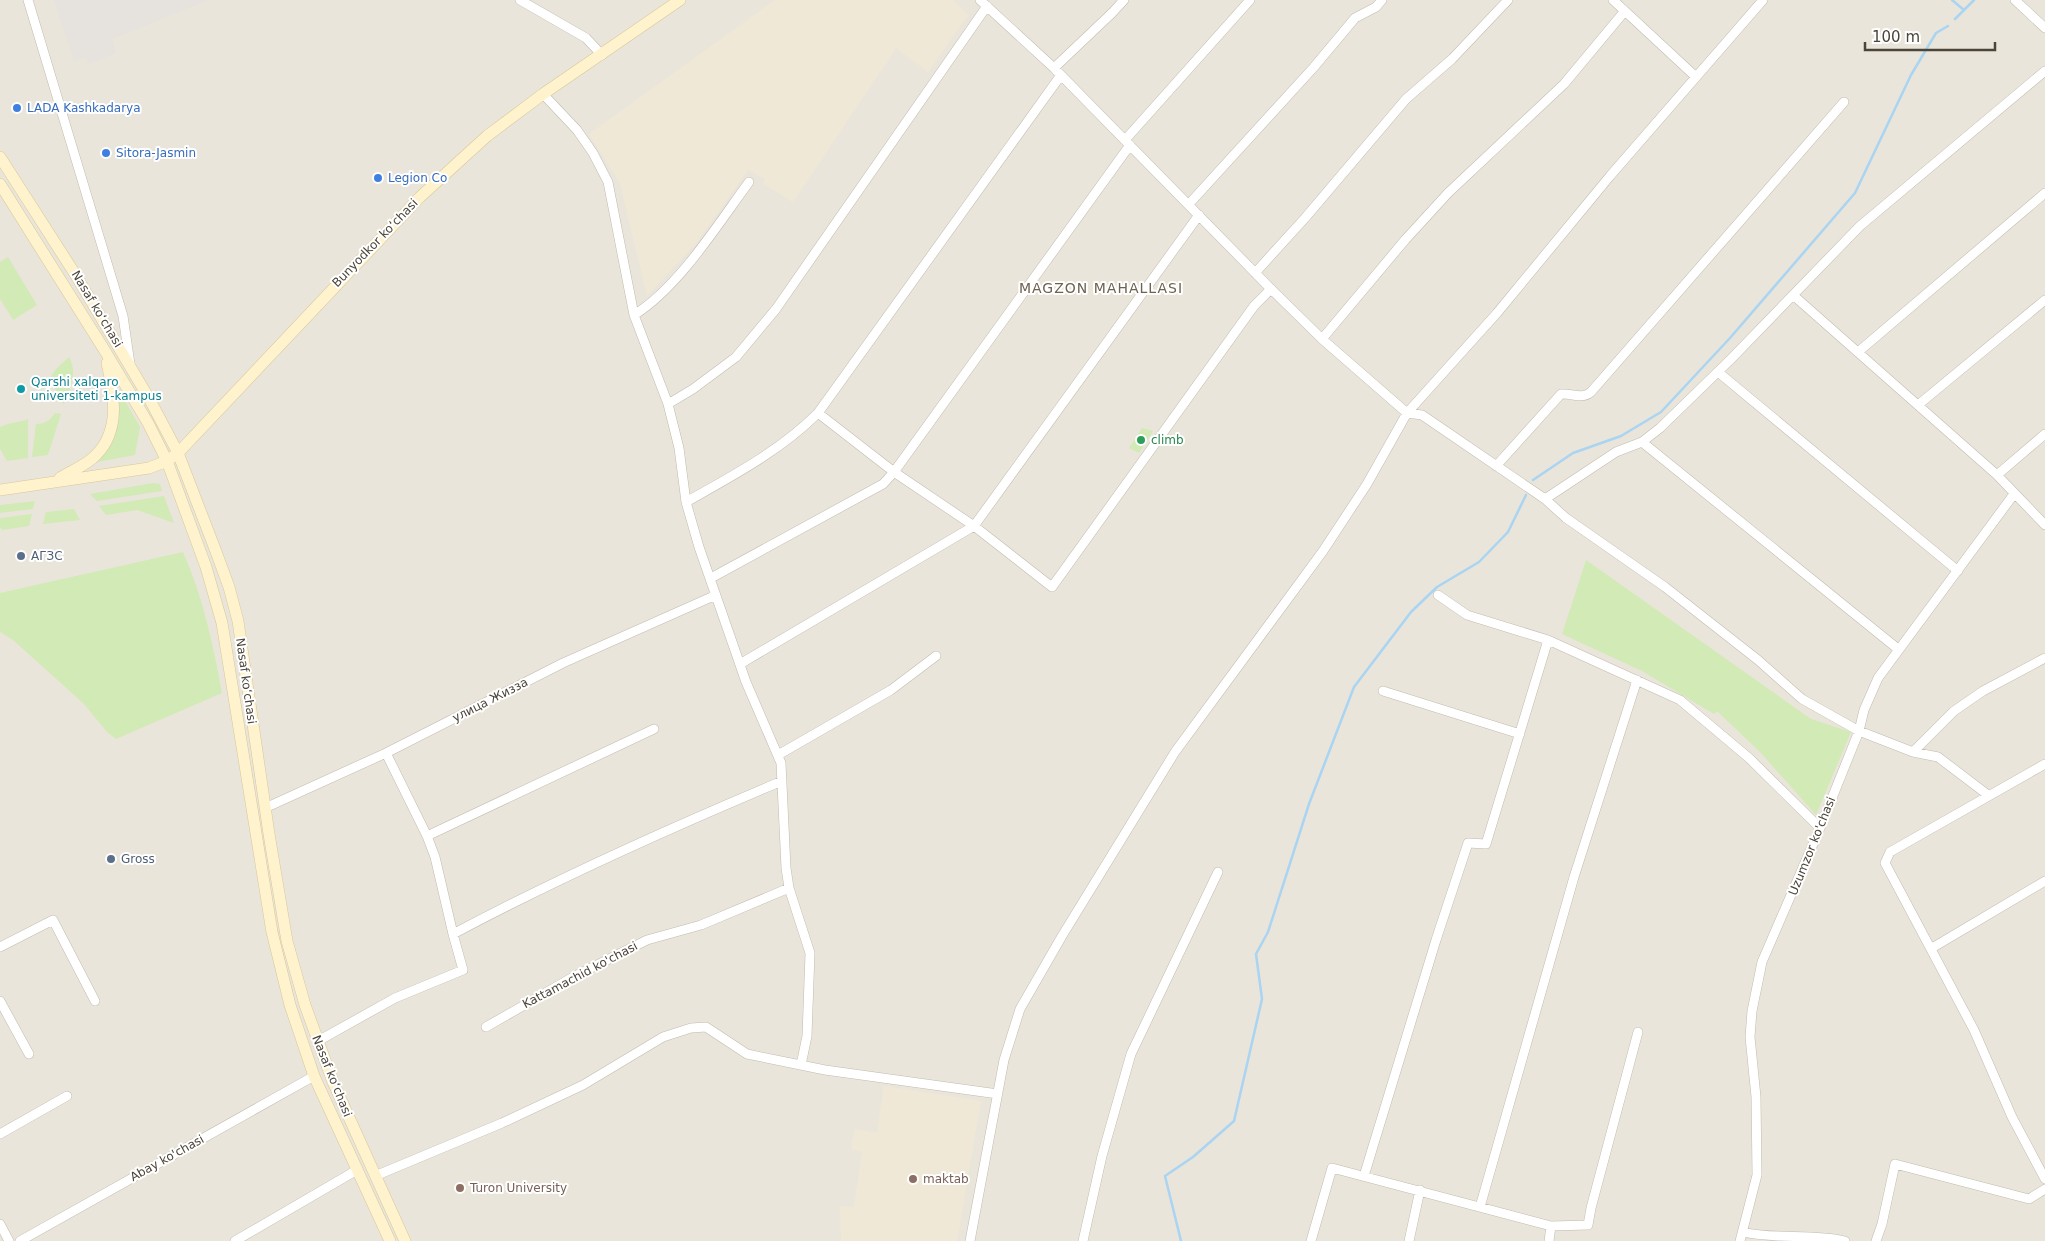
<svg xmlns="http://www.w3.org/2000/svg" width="2045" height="1241" font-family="'DejaVu Sans',sans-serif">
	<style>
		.residential { fill: #eae5da }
		.industrial { fill: #e6e2dd }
		.education { fill: #efe8d6 }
		.green { fill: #d2eab5 }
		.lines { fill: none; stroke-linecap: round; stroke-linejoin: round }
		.stream { stroke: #a9d4f2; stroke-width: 2.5 }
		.minor-casing { stroke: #c2bbae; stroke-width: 10 }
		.secondary-casing { stroke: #d6c79b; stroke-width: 12 }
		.minor { stroke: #fff; stroke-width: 9 }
		.secondary { stroke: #fff3cd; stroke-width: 11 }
		.shop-dot { fill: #3f7fe0; stroke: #fff; stroke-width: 2 }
		.culture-dot { fill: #0f9aa8; stroke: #fff; stroke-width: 2 }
		.leisure-dot { fill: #2e9e5b; stroke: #fff; stroke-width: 2 }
		.service-dot { fill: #5c6f8a; stroke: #fff; stroke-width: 2 }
		.education-dot { fill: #8d6e63; stroke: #fff; stroke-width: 2 }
		.labels { text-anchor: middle; stroke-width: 4; stroke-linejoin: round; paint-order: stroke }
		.shop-label { font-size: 12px; fill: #366cbe; stroke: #fff; text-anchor: start }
		.street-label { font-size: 12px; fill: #4b4439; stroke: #fff }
		.culture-label { font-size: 12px; fill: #0d838f; stroke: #fff; text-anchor: start }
		.leisure-label { font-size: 12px; fill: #27864d; stroke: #fff; text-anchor: start }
		.service-label { font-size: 12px; fill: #4e5e75; stroke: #fff; text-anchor: start }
		.education-label { font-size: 12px; fill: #785e54; stroke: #fff; text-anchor: start }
		.neighbourhood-label { font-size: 14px; letter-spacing: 1px; fill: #6e6250; stroke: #fff }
	</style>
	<rect width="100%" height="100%" fill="#f6f3ec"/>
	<path class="residential" d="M0 0H2045V1241H0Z"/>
	<path class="industrial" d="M54 0H208L112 39 116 53 88 64 86 58 74 61Z"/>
	<path class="education" d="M775 0H953L968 15 928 72 896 48 793 202 764 184 765 179 748 170 697 242 647 296 620 183 589 134Z
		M884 1086 981 1101 957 1241H841L840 1206 854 1207 862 1152 851 1149 855 1129 877 1133Z"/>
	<path class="green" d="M8 257 37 305 13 320 0 299V262Z
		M69 357C78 372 70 389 64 404L60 401C58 392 55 387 48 381L56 369Z
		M117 387 140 427 135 455 92 463 105 451Z
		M55 413 61 414 48 455 32 457 36 424C44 424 50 421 55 413Z
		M28 419V458L7 461 0 449V427C9 422 19 423 28 419Z
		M1142 428 1153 431 1139 453 1129 448Z
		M153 483 160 484 162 491 97 501 90 494Z
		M164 496 174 523 137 510 106 515 99 506Z
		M35 501 33 509 0 513V505Z
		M74 509 80 520 43 524 46 512Z
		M32 514 29 526 2 530 0 527V518Z
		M183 552C203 597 213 644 222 693L116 739 107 732 84 704 13 640 0 632V593Z
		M1586 560 1811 719 1851 732 1816 815 1760 752 1717 711 1714 714 1642 671 1562 634Z"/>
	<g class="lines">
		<path class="stream" d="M1952 0 1964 10
			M1955 19 1974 0
			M1533 480 1573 453 1621 436 1661 412 1730 338 1855 193 1911 75 1936 33 1948 26
			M1181 1241 1165 1176 1193 1157 1234 1121 1262 999 1256 954 1268 932 1309 804 1354 687 1411 612 1437 587 1479 562 1508 532 1526 495"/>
		<defs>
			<path id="minor" d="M28 0 123 316 130 364
				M520 0 586 38 602 55
				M980 0 1054 68 1271 289 1322 339 1407 413 1422 415 1545 499 1566 518 1665 587 1758 660 1802 699 1859 731 1913 752 1938 757 1988 795
				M1613 0 1696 77
				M2015 0 2045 28
				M1054 68 1112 13 1124 0
				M543 94 577 130 593 153 608 182 634 315 668 404 679 448 686 502 699 547 746 682 781 763 786 868 789 888 810 953 807 1036 801 1065
				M1125 140 1250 0
				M1189 204 1314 67 1355 18 1376 7 1382 0
				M1255 273 1305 218 1406 99 1452 59 1508 0
				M1793 295 1997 475 2045 525
				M634 315C679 287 718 224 749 182
				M1322 339 1405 240 1448 193 1564 84 1624 12
				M1858 352 2045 193
				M1718 372 1958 571
				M668 404 693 389 736 357 776 309 987 6
				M1918 405 2045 300
				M818 413 894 472 974 526 1052 587 1254 306 1271 289
				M1642 442 1898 649
				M1496 466 1561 394C1573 393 1581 400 1591 392L1844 102
				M1997 475 2045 434
				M1545 499 1616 452 1642 442 1660 428 1731 359 1860 226 2045 71
				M686 502C732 476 780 451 818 413L1061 75
				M711 578 883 484 894 472 1130 145
				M1438 595 1467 615 1548 640 1680 700 1749 758 1820 828
				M740 664 974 526 1199 215
				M1383 691 1520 734
				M1913 752 1954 711 1983 691 2045 658
				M778 755 891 690 936 656
				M2045 764 1890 852 1885 863 1974 1030 2012 1117 2045 1179
				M265 808 386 753 563 663 716 595
				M427 836 654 729
				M453 934C560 877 670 828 782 781
				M0 947 53 920 95 1001
				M1932 948 2045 881
				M0 1001 29 1054
				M486 1027 575 976 647 940 701 925 789 888
				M318 1041 395 998 463 970 453 934 435 857 427 836 386 753
				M0 1134 67 1096
				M375 1176 502 1123 583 1085 663 1037 691 1028 706 1027 747 1054 825 1070 998 1094
				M1364 1176 1436 940 1468 843 1486 844 1548 640
				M1480 1207 1574 877 1637 680
				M0 1224 9 1241
				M1743 1232C1776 1240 1812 1233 1845 1241
				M20 1241 314 1076
				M235 1241 357 1170
				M970 1241 1004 1060 1020 1009 1062 936 1175 752 1323 551 1367 484 1407 413 1497 313 1610 176 1763 0
				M1083 1241 1102 1156 1131 1054 1218 872
				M1311 1241 1332 1168 1551 1226 1588 1225 1591 1208 1638 1032
				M1409 1241 1420 1190
				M1549 1241 1551 1226
				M1740 1241 1757 1175 1756 1097 1750 1037 1752 1011 1762 962 1820 828 1859 731 1864 710 1878 678 2014 494
				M1876 1241 1882 1224 1895 1164 2029 1199 2045 1189"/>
			<path id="secondary" d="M0 157 75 274 150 400 178 453 215 549 229 587 238 621 269 834 287 941 305 1005 333 1082 405 1241
				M0 184 105 351 148 423 167 461 206 567 222 623 272 932 290 1005 314 1076 390 1241
				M60 478C71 471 87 465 96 455 121 430 114 394 107 363
				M0 490 149 468 167 461 178 453 420 197 487 136 543 94 680 0"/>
		</defs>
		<use href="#minor" class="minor-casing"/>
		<use href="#secondary" class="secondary-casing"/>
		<use href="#minor" class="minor"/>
		<use href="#secondary" class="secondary"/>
	</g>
	<g class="shop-dot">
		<circle cx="17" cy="108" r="5"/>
		<circle cx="106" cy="153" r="5"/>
		<circle cx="378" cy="178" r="5"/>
	</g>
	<circle class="culture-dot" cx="21" cy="389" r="5"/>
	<circle class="leisure-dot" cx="1141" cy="440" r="5"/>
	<g class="service-dot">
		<circle cx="21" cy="556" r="5"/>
		<circle cx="111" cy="859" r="5"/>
	</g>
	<g class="education-dot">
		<circle cx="913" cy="1179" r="5"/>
		<circle cx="460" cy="1188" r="5"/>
	</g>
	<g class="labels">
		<g class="shop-label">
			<text x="27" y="112">LADA Kashkadarya</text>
			<text x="116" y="157">Sitora-Jasmin</text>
			<text x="388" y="182">Legion Co</text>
		</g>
		<g class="street-label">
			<text transform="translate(375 243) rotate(-46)" y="4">Bunyodkor koʻchasi</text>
			<text transform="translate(97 309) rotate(59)" y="4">Nasaf ko‘chasi</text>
			<text transform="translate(246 681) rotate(82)" y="4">Nasaf ko‘chasi</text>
			<text transform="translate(490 700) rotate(-27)" y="4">улица Жизза</text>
			<text transform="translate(1812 846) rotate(-68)" y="4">Uzumzor ko'chasi</text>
			<text transform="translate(580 975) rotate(-28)" y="4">Kattamachid ko'chasi</text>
			<text transform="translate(332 1076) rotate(68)" y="4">Nasaf ko‘chasi</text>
			<text transform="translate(167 1158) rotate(-29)" y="4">Abay ko'chasi</text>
		</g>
		<g class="culture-label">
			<text x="31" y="386">Qarshi xalqaro<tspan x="31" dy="14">universiteti 1-kampus</tspan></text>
		</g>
		<g class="leisure-label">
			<text x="1151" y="444">climb</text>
		</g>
		<g class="service-label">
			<text x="31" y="560">АГЗС</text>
			<text x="121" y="863">Gross</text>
		</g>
		<g class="education-label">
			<text x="923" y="1183">maktab</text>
			<text x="470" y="1192">Turon University</text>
		</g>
		<g class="neighbourhood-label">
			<text x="1101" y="293">MAGZON MAHALLASI</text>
		</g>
	</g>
	<path d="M1865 42v8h130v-8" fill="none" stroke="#4b4439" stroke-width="2.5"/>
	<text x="1872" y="42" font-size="15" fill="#4b4439" stroke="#ffffff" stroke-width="4" paint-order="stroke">100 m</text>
</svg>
